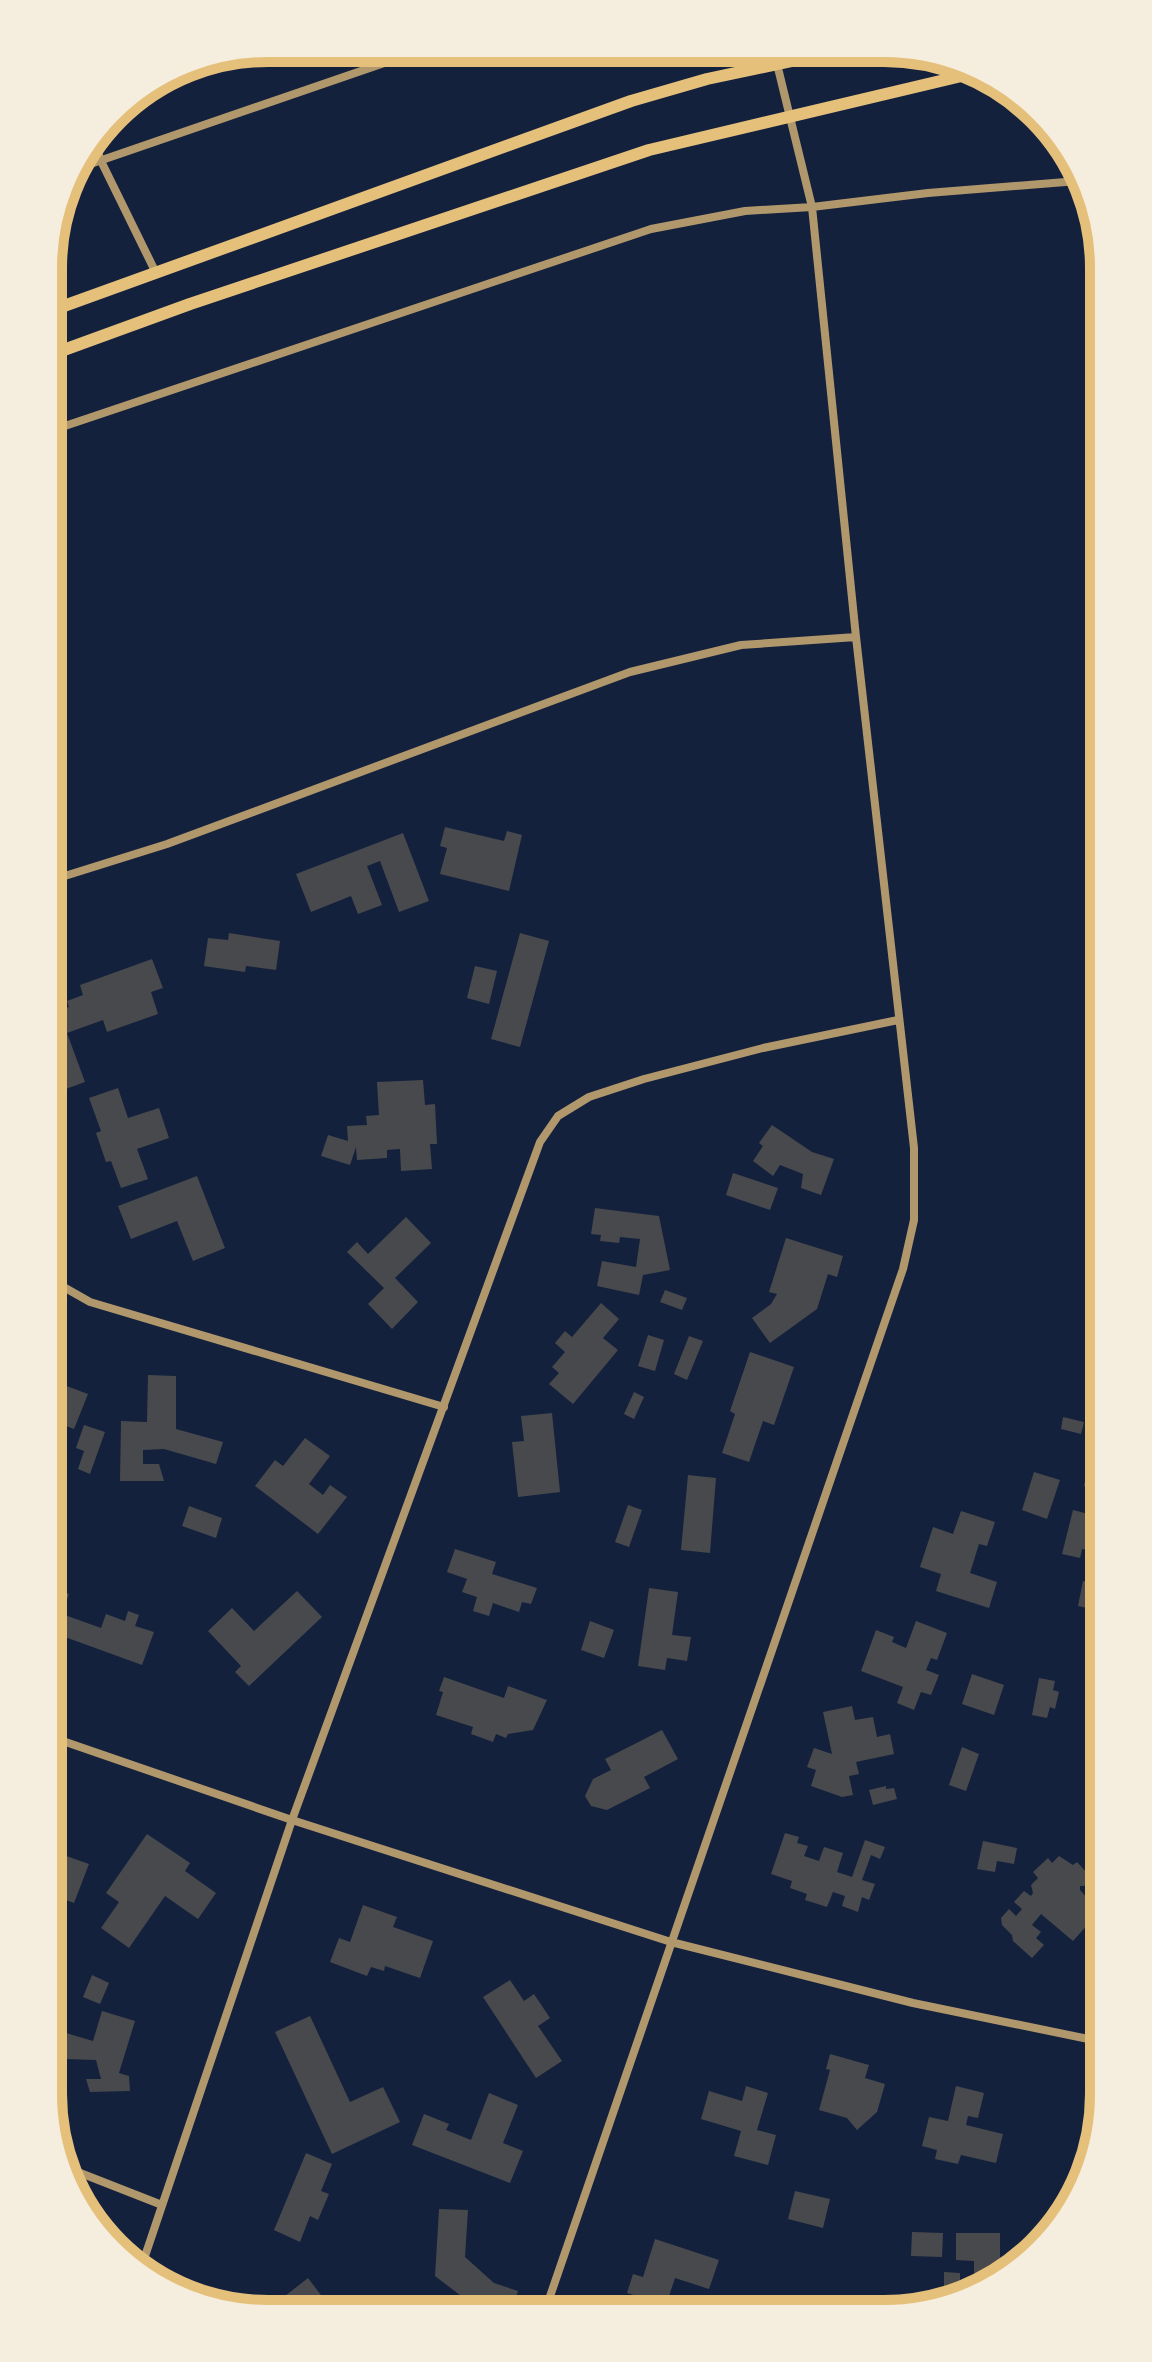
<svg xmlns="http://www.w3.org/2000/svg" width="1152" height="2362" font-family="Barlow,sans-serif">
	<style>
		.building { fill: #48494c }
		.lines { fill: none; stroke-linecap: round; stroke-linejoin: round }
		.minor { stroke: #b1986c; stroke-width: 8 }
		.secondary { stroke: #e5c07b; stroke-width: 12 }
		.rim { fill: none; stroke: #e5c07b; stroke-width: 10 }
	</style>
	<rect width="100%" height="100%" fill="#14213d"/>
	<path class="building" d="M445 827 504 841 507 831 522 835 509 891 440 874 447 848 440 846Z
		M403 833 429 901 399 912 380 861 367 866 382 905 358 914 351 896 311 912 296 874Z
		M229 933 280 941 276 970 246 966 245 972 204 966 208 938 228 940Z
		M520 933 549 941 520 1047 491 1039Z
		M152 959 163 988 151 992 158 1014 107 1032 103 1020 67 1033 85 1082 52 1094V1007L55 1012 69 1007 67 1001 83 995 80 985Z
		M475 966 497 971 489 1004 467 998Z
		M423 1080 425 1105 435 1104 437 1144H430L432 1169 401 1171 400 1149 387 1150V1158L357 1160 356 1147 350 1165 321 1156 328 1135 348 1141 347 1126 367 1125 366 1116 379 1115 377 1082Z
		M118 1088 128 1118 159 1108 169 1138 137 1149 148 1179 121 1188 111 1161 106 1162 96 1133 101 1131 89 1098Z
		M772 1125 812 1152 834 1159 821 1195 801 1188 803 1174 780 1165 773 1176 753 1161 763 1146 759 1143Z
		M733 1173 778 1188 770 1210 726 1195Z
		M197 1176 225 1248 193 1261 177 1221 131 1239 118 1206Z
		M595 1208 659 1216 670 1270 643 1275 639 1295 597 1286 602 1261 636 1267 640 1239 620 1237 619 1243 600 1241 601 1235 591 1234Z
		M406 1217 431 1243 395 1278 418 1302 392 1329 368 1304 384 1288 347 1252 357 1242 368 1254Z
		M786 1238 843 1256 837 1277 828 1274 817 1309 770 1343 752 1318 771 1304 777 1294 769 1292Z
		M665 1290 687 1298 682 1310 660 1302Z
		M601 1303 619 1319 603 1338 618 1350 573 1404 549 1384 559 1373 552 1367 565 1352 555 1343 565 1331 572 1337Z
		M648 1335 664 1340 655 1371 638 1366Z
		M689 1336 703 1341 687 1380 674 1374Z
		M750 1352 794 1367 774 1425 763 1421 749 1462 722 1453 735 1414 730 1411Z
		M148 1375 176 1376V1429L223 1442 216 1464 164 1449 143 1450V1464H159L164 1481H120L121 1421 147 1422Z
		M53 1381 88 1394 74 1429 53 1421Z
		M634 1392 644 1397 634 1419 624 1414Z
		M552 1413 560 1492 518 1497 512 1442 524 1441 521 1416Z
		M1063 1417 1084 1422 1081 1434 1061 1429Z
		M84 1425 105 1432 90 1474 78 1469 84 1451 76 1448Z
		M305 1438 330 1456 309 1484 323 1495 330 1485 347 1497 318 1534 255 1486 275 1460 283 1466Z
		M1089 1459 1101 1462 1100 1490 1084 1486Z
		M1034 1472 1060 1480 1047 1519 1022 1510Z
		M688 1475 716 1478 710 1553 681 1550Z
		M628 1505 642 1510 629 1547 615 1542Z
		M189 1506 222 1518 216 1538 182 1526Z
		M1073 1510 1096 1516 1088 1550 1082 1549 1080 1558 1062 1554Z
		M961 1511 995 1522 987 1546 979 1544 970 1573 997 1582 989 1608 936 1591 941 1574 920 1567 933 1527 953 1534Z
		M455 1549 496 1562 492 1574 537 1588 531 1604 522 1602 519 1612 493 1603 489 1616 473 1611 477 1597 462 1592 467 1579 447 1572Z
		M1083 1581 1102 1585V1611L1078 1606Z
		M649 1588 678 1592 672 1635 691 1637 687 1661 667 1658 665 1670 638 1666Z
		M60 1591 69 1594 62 1614 101 1628 106 1614 125 1621 128 1611 139 1615 135 1626 154 1632 142 1665 54 1633V1606Z
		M297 1591 322 1617 249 1686 235 1672 241 1666 208 1631 232 1608 254 1631Z
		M590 1621 614 1630 604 1658 581 1650Z
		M916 1621 947 1633 937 1660 931 1658 926 1670 939 1675 931 1695 921 1692 914 1710 897 1703 903 1687 861 1671 876 1630 894 1637 892 1642 906 1648Z
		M972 1674 1004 1685 994 1715 962 1704Z
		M444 1677 504 1698 508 1686 547 1700 533 1730 508 1734 506 1738 496 1734 493 1742 471 1734 473 1727 436 1715 443 1692 439 1691Z
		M1039 1678 1055 1681 1053 1690 1059 1692 1055 1709 1050 1707 1047 1718 1032 1715Z
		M852 1706 855 1720 873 1717 877 1737 890 1734 894 1754 856 1762 859 1774 849 1776 853 1795 842 1797 811 1786 816 1770 807 1767 814 1748 832 1754 823 1712Z
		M662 1730 678 1759 644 1777 650 1788 607 1810 591 1806 585 1796 593 1779 611 1770 605 1759Z
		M962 1747 979 1754 966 1791 949 1785Z
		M886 1786V1789L894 1788 897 1799 873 1805 869 1790Z
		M785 1833 799 1837 797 1843 808 1846 804 1856 819 1861 824 1847 843 1853 837 1872 852 1877 865 1840 885 1847 880 1859 871 1855 862 1880 875 1884 869 1900 862 1897 858 1912 842 1906 845 1896 833 1892 827 1907 805 1900 807 1894 790 1888 792 1881 771 1874Z
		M147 1834 190 1863 185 1871 216 1893 198 1919 165 1896 129 1948 101 1928 119 1902 106 1893Z
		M983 1841 1017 1848 1014 1864 997 1861 995 1872 977 1869Z
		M55 1852 89 1864 74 1903 55 1896Z
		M1059 1856 1073 1865 1077 1862 1089 1875V1881L1084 1886H1080V1890L1088 1899 1090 1922 1073 1941 1041 1914 1032 1925 1041 1932 1036 1938 1044 1945 1032 1958 1013 1941 1012 1935 1002 1925 1001 1918 1009 1909 1016 1916 1022 1909 1014 1902 1024 1891 1031 1896 1033 1893 1031 1885 1038 1878 1033 1872 1048 1858 1052 1863Z
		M363 1905 397 1917 393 1927 433 1941 420 1978 385 1966 384 1971 371 1967 367 1976 330 1962 339 1938 350 1942Z
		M92 1975 109 1983 100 2004 83 1997Z
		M510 1980 524 2001 534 1994 550 2018 538 2026 562 2061 536 2078 483 1997Z
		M102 2011 135 2021 119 2073 129 2076 130 2091 90 2092 86 2079H101L96 2060 65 2059 66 2033 93 2041Z
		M310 2016 350 2102 383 2087 400 2122 332 2154 275 2032Z
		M830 2054 869 2065 865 2078 885 2084 877 2112 857 2130 847 2118 819 2110 830 2070 826 2069Z
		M746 2086 768 2093 757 2130 776 2135 768 2165 734 2156 741 2131 701 2119 709 2091 742 2101Z
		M956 2086 984 2093 978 2118 968 2116 966 2125 1003 2134 996 2163 961 2155 958 2164 935 2159 937 2150 922 2146 929 2117 948 2121Z
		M489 2093 518 2105 503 2143 523 2151 510 2183 412 2145 424 2114 449 2124 446 2130 471 2140Z
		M306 2153 332 2164 321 2191 329 2194 318 2220 310 2216 300 2242 274 2230Z
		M795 2191 830 2199 823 2228 788 2219Z
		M439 2209 468 2210 465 2257 494 2283 518 2291 512 2308 478 2309 435 2276Z
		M912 2232 943 2233 942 2257 911 2256Z
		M956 2233H1000V2280L962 2295V2297L942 2306V2302H933V2293H944V2272L960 2273V2282H974V2261L956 2260Z
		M655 2239 719 2260 709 2289 675 2278 666 2305 627 2293 633 2274 643 2277Z
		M308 2278 327 2303 319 2309 267 2310Z"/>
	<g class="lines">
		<path class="minor" d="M94 140 101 161 156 273
			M70 171 425 49
			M50 431 651 229 745 211 812 207 928 193 1078 181
			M52 880 167 844 630 672 741 645 856 637
			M53 1281 90 1302 444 1407
			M54 1738 292 1820 671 1942 913 2003 1103 2042
			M65 2167 162 2205
			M141 2268 292 1820 540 1142 558 1116 589 1097 644 1079 763 1048 898 1020
			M546 2308 903 1269 914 1220V1148L856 637 812 207 777 64"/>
		<path class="secondary" d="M50 311 631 101 707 79 834 52
			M50 355 190 304 649 150 970 74"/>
	</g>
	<path d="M0 0H1152V2362H0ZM268 62H884A206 206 0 0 1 1090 268V2094A206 206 0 0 1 884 2300H268A206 206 0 0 1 62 2094V268A206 206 0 0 1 268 62Z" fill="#f5edde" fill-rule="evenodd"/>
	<path class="rim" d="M268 62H884A206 206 0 0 1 1090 268V2094A206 206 0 0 1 884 2300H268A206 206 0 0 1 62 2094V268A206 206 0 0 1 268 62Z"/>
</svg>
